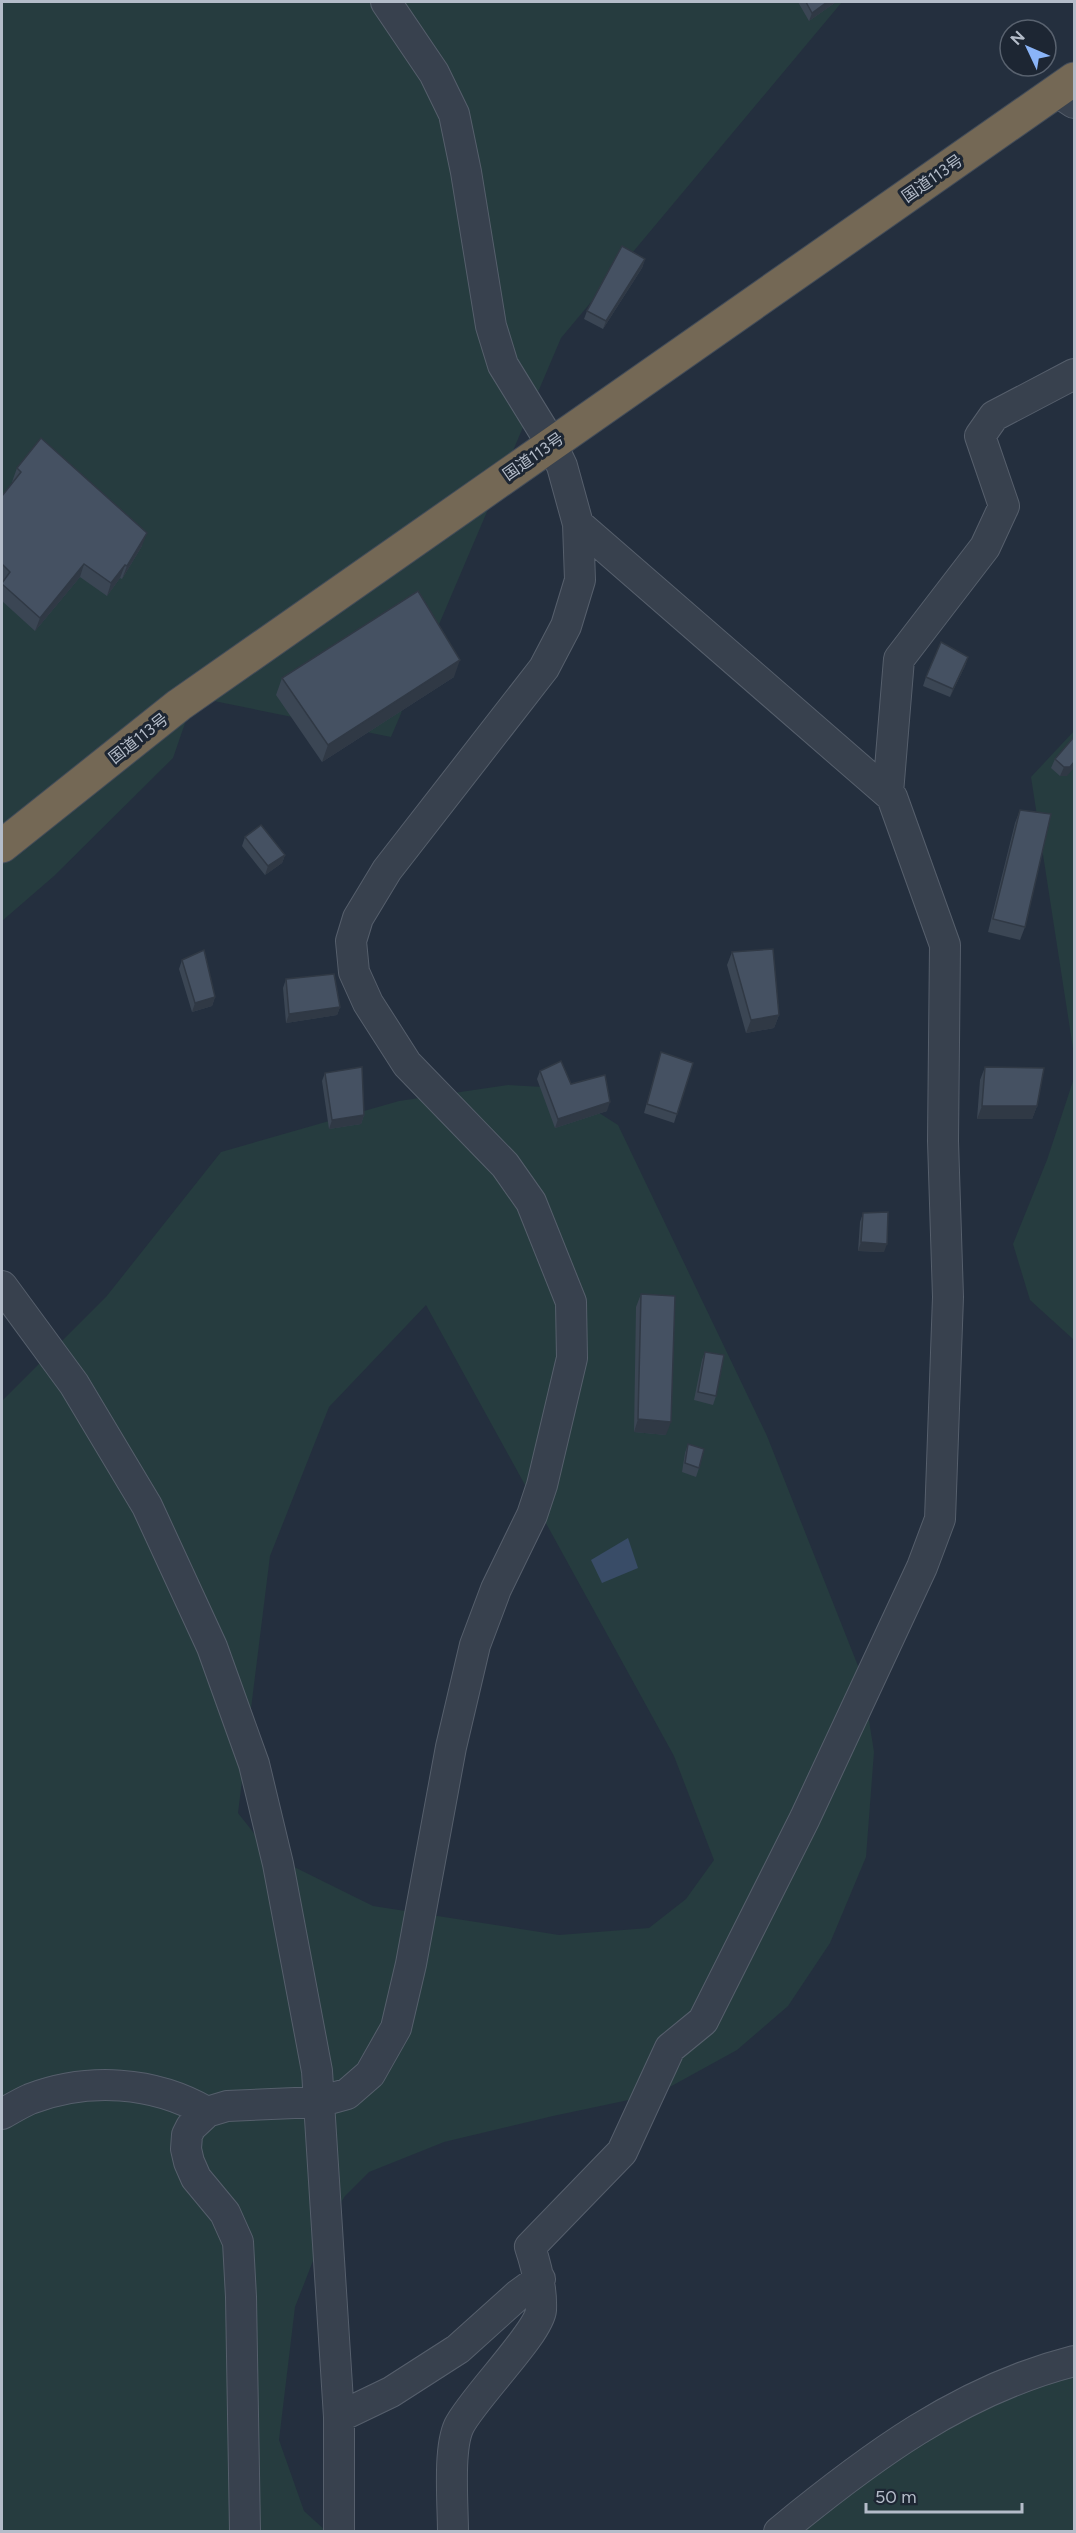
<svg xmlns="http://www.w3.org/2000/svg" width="1076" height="2533" font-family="Figtree,'Noto Sans JP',sans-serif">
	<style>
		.green { fill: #263c3f; fill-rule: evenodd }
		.water { fill: #394c67 }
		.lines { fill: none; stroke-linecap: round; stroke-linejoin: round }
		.minor-casing { stroke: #565f6c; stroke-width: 32 }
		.highway-casing { stroke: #434c59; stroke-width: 35 }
		.minor { stroke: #38414e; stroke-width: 30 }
		.highway { stroke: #746855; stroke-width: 33 }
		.wall { fill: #3b4654 }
		.shaded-wall { fill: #303945 }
		.building { fill: #455162; stroke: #303945; stroke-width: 1.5 }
		.labels { text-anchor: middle; stroke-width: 6; stroke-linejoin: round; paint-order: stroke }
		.street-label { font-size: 16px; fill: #b4bcc9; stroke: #1d2633 }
	</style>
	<rect width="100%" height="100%" fill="#242f3e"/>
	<path class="green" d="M2 2H842L561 338 391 737 194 697 173 758 54 876 2 921Z
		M1074 731V1055L1031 777Z
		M1074 1078V1340L1030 1300 1013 1244 1047 1160Z
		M508 1085 560 1088 618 1125 767 1436 862 1676 874 1752 866 1857 830 1943 788 2006 737 2050 657 2094 553 2116 444 2142 369 2172 345 2196 327 2225 295 2307 279 2440 304 2511 326 2531 2 2532V1401L106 1297 221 1152 399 1101ZM426 1305 674 1756 714 1860 686 1899 649 1928 559 1935 373 1906 272 1856 238 1813 270 1556 329 1407Z
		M1074 2371V2531L766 2532 944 2417Z"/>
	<path class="water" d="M628 1538 638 1568 602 1583 591 1560Z"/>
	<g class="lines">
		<defs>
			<path id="minor" d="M1056 91 1074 103
				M888 793 899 659 985 547 1004 506 980 436 994 416 1074 374
				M2 1286 74 1384 147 1506 212 1647 254 1764 278 1864 317 2071 339 2417V2532
				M2 2114C11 2109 21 2103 30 2099 88 2077 154 2081 207 2112
				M339 2417 391 2392 458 2349 518 2295 540 2279
				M245 2532 241 2297 238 2242 225 2213 196 2178 189 2162 186 2149 187 2135 191 2127 207 2112 227 2106 318 2102 347 2094 370 2074 396 2028 411 1964 451 1747 475 1645 496 1589 532 1515 542 1485 572 1358 571 1302 531 1202 505 1165 407 1064 368 1003 354 972 351 941 358 918 387 870 544 668 566 626 580 580 578 524 562 466 551 443 503 365 491 326 466 172 454 114 434 73 386 2
				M453 2532C453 2505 448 2449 459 2426 473 2398 539 2333 541 2310 542 2288 537 2268 530 2247L622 2152 670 2048 703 2021 805 1818 922 1567 940 1519 948 1297 943 1141 945 945 892 797 578 524
				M779 2532C869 2458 960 2390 1074 2361"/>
			<path id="highway" d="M2 846 179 705 1074 79"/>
		</defs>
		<use href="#minor" class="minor-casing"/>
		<use href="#highway" class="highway-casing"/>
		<use href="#minor" class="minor"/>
		<use href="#highway" class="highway"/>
	</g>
	<path class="wall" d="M798 2H836L809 21Z
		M645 259 642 268 603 329 584 319 587 311Z
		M17 468 142 546 122 579 120 578 107 596 80 577 35 631 2 601V496L13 482H12Z
		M968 657 965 666 950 697 923 686 926 677Z
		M454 677 322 762 276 695 282 678Z
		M1074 737 1067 776H1060L1051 768 1055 759Z
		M1020 810 1025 927 1020 940 988 932 1015 823Z
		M245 837 285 855 282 863 265 875 242 846Z
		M732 952 779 1015 774 1028 746 1033 727 965Z
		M182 960 215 997 212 1006 192 1012 179 969Z
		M286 979 340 1007 337 1015 286 1023 283 988Z
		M661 1052 693 1063 674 1123 644 1113Z
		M985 1067 1037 1106 1032 1119H977L980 1080Z
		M540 1071 571 1084 607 1111 555 1128 537 1079Z
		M325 1073 364 1115 361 1124 329 1129 322 1081Z
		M863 1213 884 1252 858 1251 860 1222Z
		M641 1294 666 1435 634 1432 636 1307Z
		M705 1352 716 1396 713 1405 694 1400 702 1360Z
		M688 1444 699 1468 696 1477 682 1472 685 1453Z"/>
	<path class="shaded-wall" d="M827 2H836L809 21 812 13Z
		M645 259 642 268 603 329 606 321Z
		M147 533 142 546 122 579 127 566Z
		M84 564 80 577 35 631 40 618Z
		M125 565 120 578 107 596 111 583Z
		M968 657 965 666 950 697 953 689Z
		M460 660 454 677 322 762 328 745Z
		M1074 762V768L1067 776H1060L1064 767Z
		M285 855 282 863 265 875 268 866Z
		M215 997 212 1006 192 1012 195 1003Z
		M340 1007 337 1015 286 1023 289 1014Z
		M779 1015 774 1028 746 1033 751 1020Z
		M610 1102 607 1111 555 1128 558 1119Z
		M982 1106H1037L1032 1119H977Z
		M364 1115 361 1124 329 1129 332 1120Z
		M861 1242 887 1244 884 1252 858 1251Z
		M638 1419 671 1422 666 1435 634 1432Z"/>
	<path class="building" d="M806 2H827L812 13Z
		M622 246 645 259 606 321 587 311Z
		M41 438 147 533 127 566 125 565 111 583 84 564 40 618 2 584V583L10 572 2 564V496L21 472 17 468Z
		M418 591 460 660 328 745 282 678Z
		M941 642 968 657 953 689 926 677Z
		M1074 737V762L1070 767H1064L1055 759Z
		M1020 810 1051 814 1025 927 993 919Z
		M261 825 285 855 268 866 245 837Z
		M773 949 779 1015 751 1020 732 952Z
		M204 950 215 997 195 1003 182 960Z
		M334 974 340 1007 289 1014 286 979Z
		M661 1052 693 1063 677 1114 647 1104Z
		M561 1061 571 1084 605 1075 610 1102 558 1119 540 1071Z
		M362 1067 364 1115 332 1120 325 1073Z
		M985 1067 1044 1068 1037 1106H982Z
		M888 1212 887 1244 861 1242 863 1213Z
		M641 1294 675 1296 671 1422 638 1419Z
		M705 1352 724 1355 716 1396 698 1392Z
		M688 1444 704 1449 699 1468 685 1463Z"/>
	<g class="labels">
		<g class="street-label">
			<text transform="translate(932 178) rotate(-35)" y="6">国道113号</text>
			<text transform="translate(533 456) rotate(-35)" y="6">国道113号</text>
			<text transform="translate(138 738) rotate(-38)" y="6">国道113号</text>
		</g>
	</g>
	<rect width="1076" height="2533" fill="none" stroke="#b4bcc9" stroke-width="6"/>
	<g transform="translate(1028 48) rotate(314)"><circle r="28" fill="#1d2633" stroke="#59626f" stroke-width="1.5"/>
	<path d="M0-4.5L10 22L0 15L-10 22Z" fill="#8ab4f8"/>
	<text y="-9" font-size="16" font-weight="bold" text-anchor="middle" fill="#b4bcc9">N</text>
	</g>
	<path d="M866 2503v9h156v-9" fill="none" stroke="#b4bcc9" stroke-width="3"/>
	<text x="875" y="2503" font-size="18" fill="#b4bcc9" stroke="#1d2633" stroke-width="4.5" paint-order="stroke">50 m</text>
</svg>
